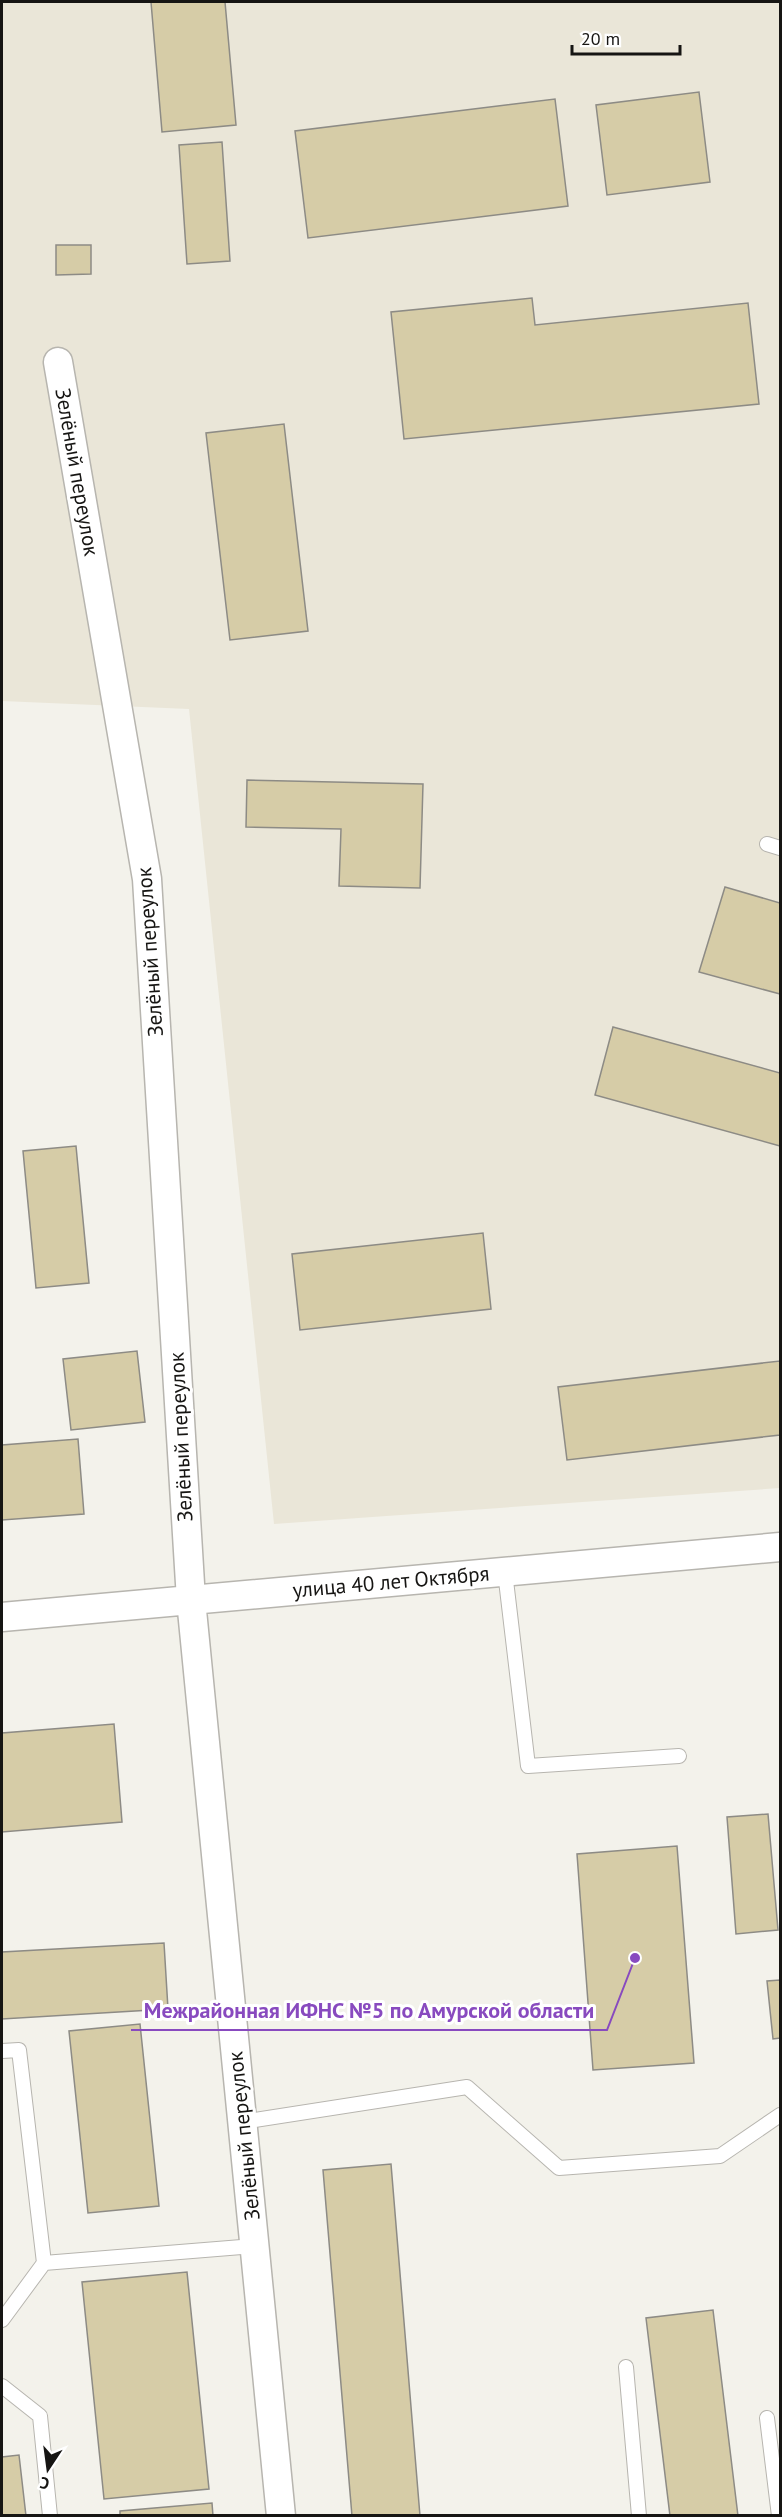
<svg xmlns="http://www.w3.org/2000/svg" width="782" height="2517" font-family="'PT Sans',sans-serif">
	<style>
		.built { fill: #eae6d8 }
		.building { fill: #d6cca7; stroke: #8d8b85; stroke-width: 1.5 }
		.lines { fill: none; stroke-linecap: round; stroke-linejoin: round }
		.lane-casing { stroke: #b7b5af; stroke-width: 16 }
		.street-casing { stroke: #b7b5af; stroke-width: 31 }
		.lane { stroke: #fff; stroke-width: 14 }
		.street { stroke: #fff; stroke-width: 28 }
		.labels { text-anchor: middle; stroke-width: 6; stroke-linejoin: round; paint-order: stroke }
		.street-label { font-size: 21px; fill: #161513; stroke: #fff }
		.leader { fill: none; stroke: #884abf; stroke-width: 2 }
		.callout-dot { fill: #884abf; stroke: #fff; stroke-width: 2 }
		.callout-label { font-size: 22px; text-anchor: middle; font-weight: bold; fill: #884abf; stroke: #fff; stroke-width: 6; stroke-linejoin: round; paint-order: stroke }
	</style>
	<rect width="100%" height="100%" fill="#f3f2eb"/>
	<path class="built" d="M2 2H780V1488L274 1524 189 709 2 701Z"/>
	<path class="building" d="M151 2H225L236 125 162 132Z
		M699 92 710 182 607 195 596 105Z
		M555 99 568 206 308 238 295 131Z
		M222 142 230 261 187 264 179 145Z
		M56 245H91V274L56 275Z
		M532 298 535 325 748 303 759 404 404 439 391 312Z
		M284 424 308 631 230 640 206 433Z
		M247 780 423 784 420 888 339 886 341 829 246 827Z
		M725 887 780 903V994L699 972Z
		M613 1027 780 1073V1146L595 1095Z
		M76 1146 89 1283 36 1288 23 1151Z
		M483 1233 491 1309 300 1330 292 1254Z
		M137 1351 145 1422 71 1430 63 1359Z
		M780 1361V1435L567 1460 558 1387Z
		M78 1439 84 1514 2 1520V1445Z
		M114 1724 122 1822 2 1832V1733Z
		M768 1814 778 1930 736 1934 727 1817Z
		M677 1846 694 2063 593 2070 577 1854Z
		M164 1943 168 2009 2 2019V1952Z
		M780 1980V2038L773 2039 767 1981Z
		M140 2024 159 2206 88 2213 69 2031Z
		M391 2164 420 2516H352L323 2170Z
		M187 2272 209 2489 104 2499 82 2282Z
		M713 2310 738 2516H670L646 2318Z
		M19 2455 26 2516H2V2457Z
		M212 2503 213 2516H120V2511Z"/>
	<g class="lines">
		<defs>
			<path id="lane" d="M767 844 780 848
				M505 1572 528 1766 679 1756
				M2 2051 19 2050 44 2263 254 2246
				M242 2122 467 2087 559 2168 720 2156 780 2115
				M2 2320 44 2263
				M626 2367 639 2516
				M2 2386 40 2416 50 2516
				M767 2418 779 2516"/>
			<path id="street" d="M58 362 147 879 191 1600 281 2516
				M2 1617 780 1547"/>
		</defs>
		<use href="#lane" class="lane-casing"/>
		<use href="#street" class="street-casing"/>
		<use href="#lane" class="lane"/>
		<use href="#street" class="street"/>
	</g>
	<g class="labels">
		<g class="street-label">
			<text transform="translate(77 472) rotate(80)" y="7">Зелёный переулок</text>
			<text transform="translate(150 952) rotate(-94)" y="7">Зелёный переулок</text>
			<text transform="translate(181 1437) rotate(-93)" y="7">Зелёный переулок</text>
			<text transform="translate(391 1582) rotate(-5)" y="7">улица 40 лет Октября</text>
			<text transform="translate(244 2136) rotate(-96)" y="7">Зелёный переулок</text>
		</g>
	</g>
	<path class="leader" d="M635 1958L607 2030H131"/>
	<circle class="callout-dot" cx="635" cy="1958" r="6"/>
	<g class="callout-label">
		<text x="369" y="2018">Межрайонная ИФНС №5 по Амурской области</text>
	</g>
	<rect width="782" height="2517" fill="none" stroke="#161513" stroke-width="6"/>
	<g transform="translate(48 2469) rotate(193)" stroke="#ffffff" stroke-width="4.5" paint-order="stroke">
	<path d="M0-4.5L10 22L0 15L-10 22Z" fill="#161513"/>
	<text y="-9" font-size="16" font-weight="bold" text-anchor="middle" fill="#161513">С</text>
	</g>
	<path d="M572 45v9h108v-9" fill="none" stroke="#161513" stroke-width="3"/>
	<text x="581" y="45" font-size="18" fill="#161513" stroke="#ffffff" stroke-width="4.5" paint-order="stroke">20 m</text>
</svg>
